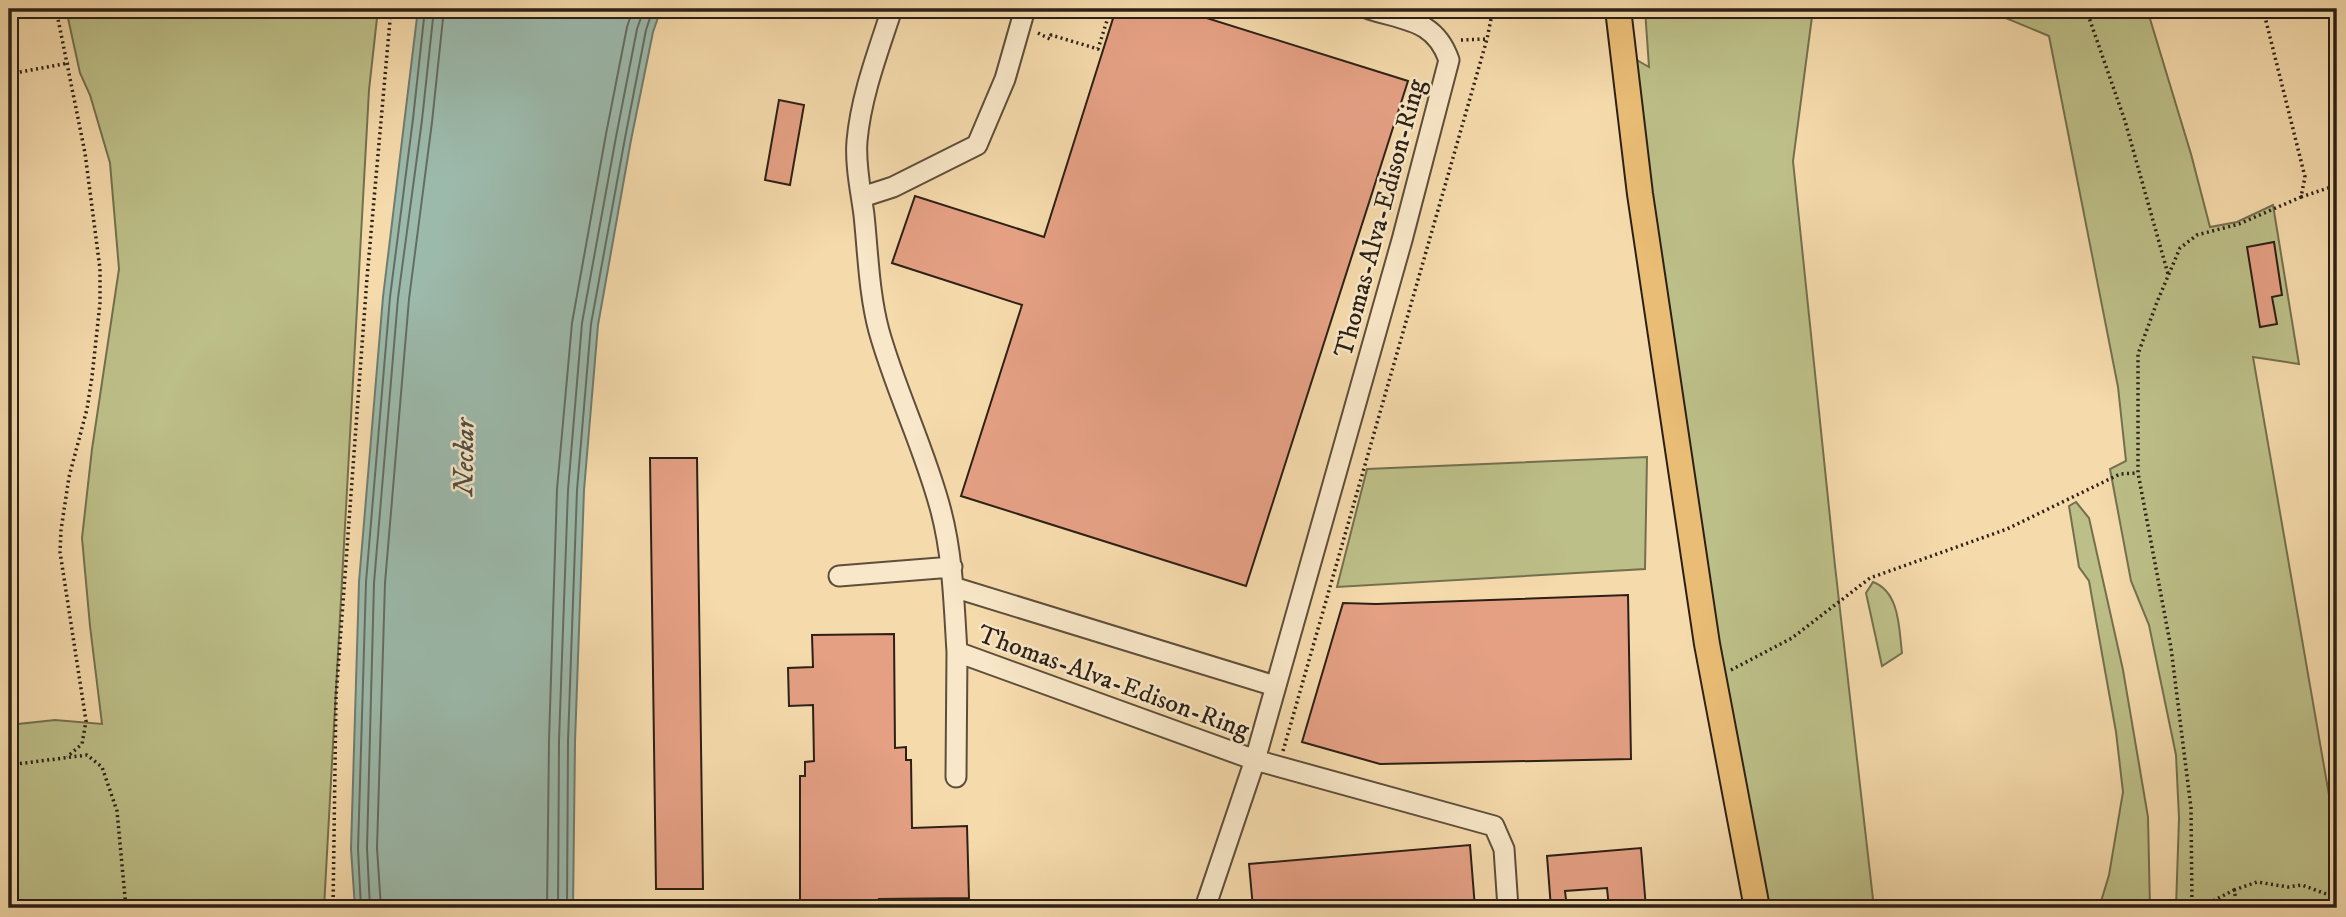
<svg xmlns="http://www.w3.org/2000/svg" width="2346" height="917" font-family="'IM FELL DW Pica',serif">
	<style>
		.green { fill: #bdbf88; stroke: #74704f; stroke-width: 2 }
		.water { fill: #9cbaac; stroke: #6f7c70; stroke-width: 2 }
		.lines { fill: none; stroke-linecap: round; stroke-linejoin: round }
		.shore { stroke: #646d61; stroke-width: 2 }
		.building { fill: #e5a084; stroke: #2c2016; stroke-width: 2 }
		.minor-casing { stroke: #5e4e3b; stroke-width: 23 }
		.major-casing { stroke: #2c2016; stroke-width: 28 }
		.path { stroke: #2c2016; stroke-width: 3.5; stroke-dasharray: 2 3.5; stroke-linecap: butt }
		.minor { stroke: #f8e7c8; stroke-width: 19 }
		.major { stroke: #eabd76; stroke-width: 24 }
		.labels { text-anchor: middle; stroke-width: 5; stroke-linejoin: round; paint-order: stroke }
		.street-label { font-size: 26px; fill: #2c2016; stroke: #f8e7c8 }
		.water-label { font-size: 28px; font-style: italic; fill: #4e4e43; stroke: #f8e7c8 }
	</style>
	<rect width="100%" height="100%" fill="#f5daab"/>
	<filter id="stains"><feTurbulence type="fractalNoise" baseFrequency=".00286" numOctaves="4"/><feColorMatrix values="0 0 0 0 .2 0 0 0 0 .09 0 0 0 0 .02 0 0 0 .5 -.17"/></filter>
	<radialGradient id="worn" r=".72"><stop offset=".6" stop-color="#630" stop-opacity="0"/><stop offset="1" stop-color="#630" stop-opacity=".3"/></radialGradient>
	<path class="green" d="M66 9H378L369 90 324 908H9V725L55 720 102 724 90 626 82 538 92 449 119 269 110 163 90 95 80 73Z
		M1645 9H1813L1793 161 1835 566 1874 908H1763L1742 804 1647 194 1635 59 1649 67Z
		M1984 9H2147L2191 154 2210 227 2237 222 2273 205 2299 364 2253 357 2329 795 2337 794V908H2176L2179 818 2176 755 2149 625 2131 581 2110 469 2126 461 2118 387 2049 36Z
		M1647 457 1645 569 1337 587 1367 469Z
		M2076 502 2089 518 2123 670 2148 817 2150 908H2099L2109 875 2123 792 2116 732 2089 581 2079 567 2069 506Z
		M1873 582C1900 592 1899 629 1902 653L1882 666 1866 593Z"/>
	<path class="water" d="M418 9H661L653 32 631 140 598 325 584 490 575 742 573 908H355L351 849 359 582 383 297Z"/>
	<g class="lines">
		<path class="shore" d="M361 908 358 849 366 582 390 297 413 119 425 9
			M370 908 367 848 374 583 398 298 422 120 434 9
			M381 908 377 848 385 583 409 299 432 122 444 9
			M547 908 549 741 557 489 572 323 606 134 627 27 633 9
			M558 908 559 741 568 490 582 323 616 137 637 29 644 9
			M567 908 568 741 577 490 591 324 625 138 646 30 653 9"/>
	</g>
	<path class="building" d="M1116 9H1178L1408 81 1246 586 961 496 1022 305 892 263 915 196 1044 237Z
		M779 100 804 105 790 185 765 180Z
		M2274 242 2282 295 2272 297 2277 324 2260 327 2247 247Z
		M650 458H697L703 889H656Z
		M1628 595 1631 759 1380 764 1302 742 1343 603 1376 604Z
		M894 634 895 748 906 747V760H911L912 828 967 826 969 898 879 899 880 908H800V776H805V762L814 761 813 705 789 706 788 668 813 667 812 635Z
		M1470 845 1475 908H1253L1249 864Z
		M1641 848 1646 908H1609L1607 888 1565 891 1567 908H1551L1547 856Z"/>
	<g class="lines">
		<defs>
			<path id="minor" d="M892 9C878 52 861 96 857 141 855 165 861 192 864 215 868 253 869 294 879 331 896 392 925 449 941 511 953 557 954 605 957 652L1255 760 1494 826 1504 849 1508 908
				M862 197 893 187 977 145 1005 79 1025 9
				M839 576 952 567
				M953 587 1275 686
				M956 777 957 652
				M1205 908 1255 760 1402 240 1449 60C1435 20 1407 21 1369 9"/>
			<path id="major" d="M1618 9 1640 194 1707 644 1757 908"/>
		</defs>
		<use href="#minor" class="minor-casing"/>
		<use href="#major" class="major-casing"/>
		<path class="path" d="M56 9 85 153 100 269V303L92 377 87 409 69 477 61 530 60 552 86 721 82 744 67 757
			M2086 9 2125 121 2168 274
			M1038 33 1050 39 1051 35 1098 49 1110 11 1105 9
			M1461 40 1487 39
			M9 74 69 63
			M2301 197 2337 185
			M1731 670 1792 638 1870 578 2007 529 2120 474 2138 473
			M1283 751 1487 39 1493 9
			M9 765 87 755 102 767 117 811 126 908
			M2234 890 2257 882 2288 887 2302 885 2337 898
			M333 908 336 697 367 278 391 9
			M2192 908 2191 808 2171 648 2138 473V354L2157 302 2180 248 2197 235 2239 224 2301 197 2305 177 2263 9
			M2205 908 2211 902 2234 890 2238 908"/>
		<use href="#minor" class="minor"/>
		<use href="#major" class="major"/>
	</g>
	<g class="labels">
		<g class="street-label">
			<text transform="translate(1379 218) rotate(-75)" y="9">Thomas-Alva-Edison-Ring</text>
			<text transform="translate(1114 681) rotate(20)" y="9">Thomas-Alva-Edison-Ring</text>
		</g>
		<g class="water-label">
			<text transform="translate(463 457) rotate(-89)" y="10">Neckar</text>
		</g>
	</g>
	<rect width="2346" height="917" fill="none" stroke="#f5daab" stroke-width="35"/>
	<rect x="10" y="10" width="2325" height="896" fill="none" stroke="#2c2016" stroke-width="3.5"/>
	<rect x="18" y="18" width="2311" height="882" fill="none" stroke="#2c2016" stroke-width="2"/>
	<rect width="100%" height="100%" filter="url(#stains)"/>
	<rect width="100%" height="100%" fill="url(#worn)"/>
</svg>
